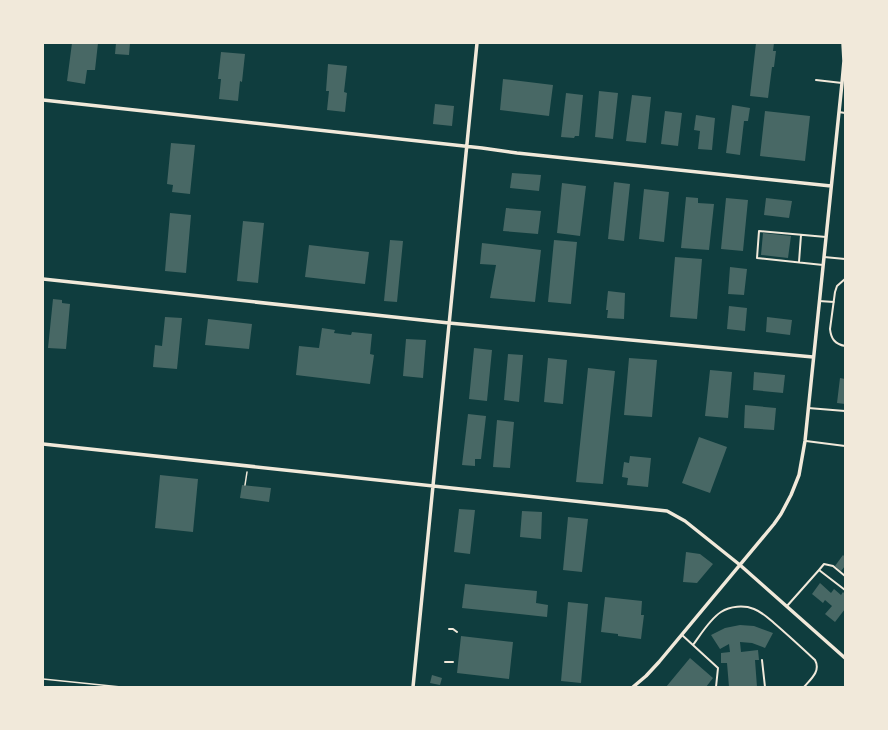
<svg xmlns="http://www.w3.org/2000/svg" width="888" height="730" font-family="'Times New Roman',serif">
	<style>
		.building { fill: #486865 }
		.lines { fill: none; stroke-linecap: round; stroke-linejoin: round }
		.path { stroke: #f1e9da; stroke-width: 1.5 }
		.service { stroke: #f1e9da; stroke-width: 2 }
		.minor { stroke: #f1e9da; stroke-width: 3.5 }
	</style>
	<rect width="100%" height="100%" fill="#0f3d3e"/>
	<path class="building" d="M72 43H98L95 70H87L85 84 67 81Z
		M116 43H130L129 55 115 54Z
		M756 43H774L773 51H776L774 67H772L768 98 750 96Z
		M221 52 245 54 242 82 240 81 238 101 219 99 221 79H218Z
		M328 64 347 66 344 92 347 93 345 112 327 110 329 91H326Z
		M503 79 553 85 549 116 500 110Z
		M599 91 618 93 613 139 595 137Z
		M566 93 583 95 579 136H575L574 138 561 137Z
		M632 95 651 97 646 143 626 141Z
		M435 104 454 106 452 126 433 124Z
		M732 105 750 108 748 121H744L740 155 726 153Z
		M665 111 682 113 678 146 661 144Z
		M765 111 810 116 805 161 760 156Z
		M696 115 715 118 712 150 698 149 700 131 694 130Z
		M171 143 195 145 190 194 172 192 173 185 167 184Z
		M512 173 541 175 539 191 510 188Z
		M614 182 630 184 624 241 608 239Z
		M562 183 586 186 580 236 557 233Z
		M644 189 669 192 664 242 639 239Z
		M686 197 698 198V203L714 204 709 250 681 248Z
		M726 198 748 200 743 251 721 249Z
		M766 198 792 201 789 218 764 215Z
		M506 208 541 211 538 234 503 231Z
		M170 213 191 215 186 273 165 271Z
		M243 221 264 223 258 283 237 281Z
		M763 233 791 236 788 258 761 255Z
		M390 240 403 241 397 302 384 301Z
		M554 240 577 242 571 304 548 302Z
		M482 243 541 250 535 302 490 298 496 265 480 264Z
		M309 245 369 252 365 284 305 277Z
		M675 257 702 259 697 319 670 317Z
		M730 267 747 269 744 295 728 294Z
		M608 291 625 293 624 319 607 318 608 310H606Z
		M53 299 62 300V303L70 304 66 349 48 348Z
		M729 306 747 308 745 331 727 329Z
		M165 317 182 318 177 369 153 367 155 345 162 346Z
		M767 317 792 320 790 335 766 332Z
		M208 319 252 324 249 349 205 345Z
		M322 328 335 330 334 333 351 335 352 332 372 334 370 354 374 355 370 384 296 375 299 346 319 348Z
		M406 339 426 340 423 378 403 376Z
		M474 348 492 350 487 401 469 399Z
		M508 354 523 355 519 402 504 400Z
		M548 358 567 360 563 404 544 402Z
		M629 358 657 360 652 417 624 415Z
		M588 368 615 371 603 484 576 482Z
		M710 370 732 372 728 418 705 416Z
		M754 372 785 375 783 393 753 390Z
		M840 378 845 379V404L837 403Z
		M745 405 776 408 774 430 744 428Z
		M468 414 486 416 481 459H475V466L462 465Z
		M497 420 514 422 510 468 493 467Z
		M699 437 727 447 710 493 682 483Z
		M630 456 651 458 648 487 627 485 628 478 622 477 624 462 629 463Z
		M160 475 198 479 193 532 155 528Z
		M242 485 271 488 269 502 240 498Z
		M459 509 475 510 470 554 454 552Z
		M522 511 542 512 541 539 520 537Z
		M568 517 588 519 582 572 563 570Z
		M686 552 700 554 713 564 697 583 683 582Z
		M843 555 845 557V566L841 571 835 566Z
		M820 583 831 593 834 589 841 595 843 592 845 594V609L835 622 825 614 832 606 825 600 823 603 812 594Z
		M465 584 537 591 536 603 548 605 547 617 462 608Z
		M605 597 642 601 641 615H644L641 639 618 636V634L601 632Z
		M568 602 588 604 581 683 561 681Z
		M740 625 754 626 773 633 765 648 752 643 740 642 741 652 758 650 759 660H755L757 687H729L727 663H721V653L730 652 729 644 720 649 711 635 725 628Z
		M461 636 513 642 509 679 457 673Z
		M690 658 713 678 706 687H666Z
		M432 675 442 678 440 685 430 683Z"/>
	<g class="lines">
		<path class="path" d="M245 485 247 472
			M43 679 121 687"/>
		<path class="service" d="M816 80 842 83
			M839 112 845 113
			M824 257 845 259
			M799 262 801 235
			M823 265 757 258 759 231 826 237
			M845 279 837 286 835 292 830 329C831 339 835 344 845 346
			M819 301 834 302
			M808 408 845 411
			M806 441 845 446
			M819 570 824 564 833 566 845 576
			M787 606 819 570 845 590
			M449 629H453L457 632
			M682 635 718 668 716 687
			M693 645C701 634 710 619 721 612 730 606 744 605 754 609 762 612 768 618 774 623 788 635 802 648 815 660 821 671 811 679 804 687
			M762 660 765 687
			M445 662H453"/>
		<path class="minor" d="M43 100 482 148 517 153 831 186
			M43 279 449 323 813 357
			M43 444 667 511 685 521 740 565 845 658
			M413 687 477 43
			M633 687 646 676 659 662 774 524 781 514 791 495 799 475 805 441 842 83 844 61 843 43"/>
	</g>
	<rect width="888" height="730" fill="none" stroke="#f1e9da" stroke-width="88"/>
</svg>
